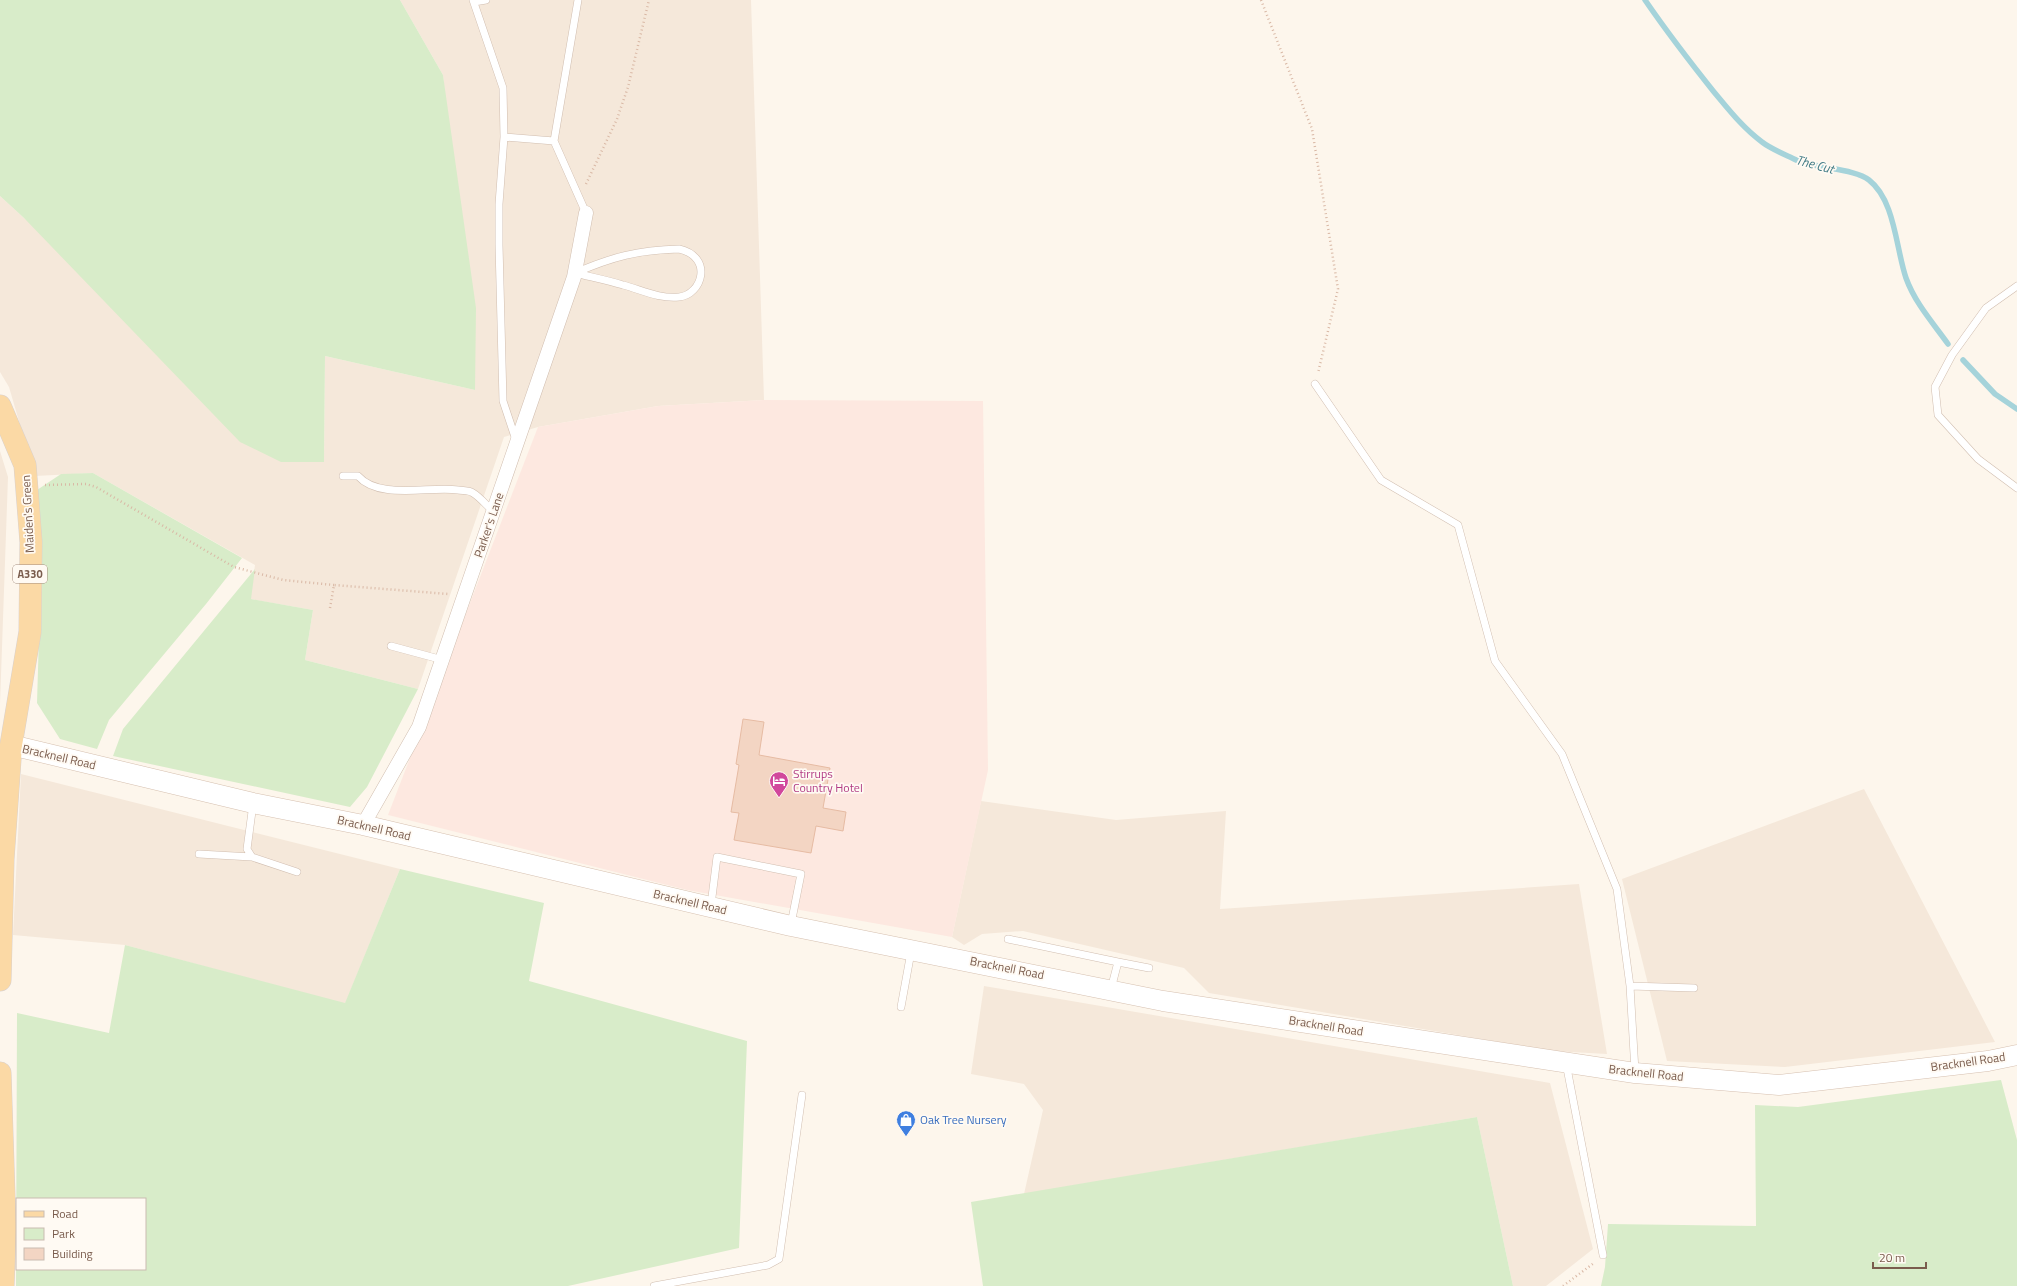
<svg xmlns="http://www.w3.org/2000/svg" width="2017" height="1286" font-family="'Titillium Web',sans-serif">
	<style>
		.residential { fill: #f5e8da }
		.commercial { fill: #fde8e0 }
		.green { fill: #d8ecc9; fill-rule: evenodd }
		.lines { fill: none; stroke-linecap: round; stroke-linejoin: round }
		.stream { stroke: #a5d3da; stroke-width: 5.5 }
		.building { fill: #f3d5c3; stroke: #e6bba3 }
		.service-casing { stroke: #d1beb0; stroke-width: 8 }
		.minor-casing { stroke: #d1beb0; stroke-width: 15 }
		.secondary-casing { stroke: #d6c0b0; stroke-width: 21 }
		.primary-casing { stroke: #dad1cd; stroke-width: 23 }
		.path { stroke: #d9b8a5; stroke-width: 2.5; stroke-dasharray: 1 3; stroke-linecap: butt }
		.service { stroke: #fff; stroke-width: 7 }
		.minor { stroke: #fff; stroke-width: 14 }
		.secondary { stroke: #fff; stroke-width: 20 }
		.primary { stroke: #fbd9a5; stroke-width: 22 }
		.labels { text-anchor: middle; stroke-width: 3.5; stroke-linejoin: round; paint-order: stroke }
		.shield { fill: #fffaf3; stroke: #a28b7f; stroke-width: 1 }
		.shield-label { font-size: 11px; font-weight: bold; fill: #7a5c4d }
		.street-label { font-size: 12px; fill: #7a5c4d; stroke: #fffaf3 }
		.hotel-label { font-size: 12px; fill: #b23c85; stroke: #fffaf3; text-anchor: start }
		.shop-label { font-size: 12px; fill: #366cbe; stroke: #fffaf3; text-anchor: start }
		.water-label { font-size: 13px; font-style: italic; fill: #437c86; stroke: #fffaf3 }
	</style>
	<rect width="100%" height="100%" fill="#fdf6ec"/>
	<path class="residential" d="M400 0H751L764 400 658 406 538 427 504 437 418 689 305 660 313 610 250 599 255 565 93 473 35 476 9 387 0 372V196L24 218 324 462 325 356 475 390 443 75Z
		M0 451 8 477 0 704Z
		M21 774 400 869 345 1004 125 945 13 935Z
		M1864 789 1995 1042 1785 1067 1667 1061 1622 879Z
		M981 801 1116 820 1226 811 1220 909 1579 884 1607 1054 1553 1051 1209 993 1184 968 1023 931 982 934 964 945 952 937Z
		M984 986 1550 1083 1593 1249 1546 1286H1513L1477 1117 1024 1194 1043 1110 1024 1084 971 1074Z"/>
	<path class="commercial" d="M764 400 983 401 988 770 952 937 687 890 388 815 538 427 658 406Z"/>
	<path class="green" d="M0 0H400L443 75 476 308 475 390 325 356 324 462H281L240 442 24 218 0 196Z
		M93 473 242 558 206 604 109 720 97 749 60 739 37 703 40 602 34 492 61 474Z
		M255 569 251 599 313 610 305 660 418 689 367 787 350 807 113 756 123 729Z
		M400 869 544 903 529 981 747 1041 739 1248 568 1286H16L17 1013 109 1033 125 945 345 1003ZM17 1199H145V1269H17Z
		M2001 1080 2017 1140V1286H1601L1605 1267 1608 1224 1756 1226 1755 1105 1798 1107Z
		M1477 1117 1513 1286H983L971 1202Z"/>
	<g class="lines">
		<path class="stream" d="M1645 0C1667 32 1690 62 1714 92 1729 110 1743 128 1762 142 1771 149 1784 154 1794 159 1814 169 1854 168 1869 180 1895 200 1896 249 1906 278 1915 303 1933 323 1948 344
			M1963 360 1995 394 2017 409"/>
	</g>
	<path class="building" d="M743 719 764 722 759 755 830 768 823 808 846 812 843 831 816 826 811 853 734 840 739 813 731 812 739 765 736 764Z"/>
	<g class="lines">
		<defs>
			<path id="service" d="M473 0 503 88 504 137 554 141
				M578 0 554 141 586 213
				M474 2 486 0
				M504 137 499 204V245L503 401 516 440
				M679 249C714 257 702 295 679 297 659 299 642 290 623 285 607 280 591 277 575 273 612 257 638 250 679 249Z
				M2017 286 1986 308 1952 355 1935 387 1938 415 1978 459 2017 488
				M1315 384 1381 480 1458 525 1495 661 1562 754 1617 889 1630 986 1635 1071
				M343 476H358C379 500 429 486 458 490 463 491 469 490 473 493 480 497 487 506 493 511
				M391 646 443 660
				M253 804 247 849 252 857 297 872
				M199 854 252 857
				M711 905 717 857 801 874 791 924
				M1008 939 1118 962 1111 989
				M1118 962 1149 968
				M1630 986 1694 988
				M901 1007 911 952
				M1566 1063 1603 1255
				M654 1286 768 1265 779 1259 802 1095"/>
			<path id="minor" d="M363 825 419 727 574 277 586 213"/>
			<path id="secondary" d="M11 745 253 803 363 825 791 926 1163 1001 1635 1073 1779 1085 1988 1061 2017 1055"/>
			<path id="primary" d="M0 406 25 465 31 542 30 632 11 745 3 859 0 980
				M0 1073 5 1228 3 1286"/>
		</defs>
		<use href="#service" class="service-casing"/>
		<use href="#minor" class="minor-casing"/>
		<use href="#secondary" class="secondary-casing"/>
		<use href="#primary" class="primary-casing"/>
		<path class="path" d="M1261 0 1312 129 1338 289 1318 373
			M586 184 617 119 628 87 649 0
			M45 485 86 484 96 487 234 567 283 580 334 585
			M330 608 334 585 448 594
			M1563 1286 1594 1263"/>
		<use href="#service" class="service"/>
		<use href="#minor" class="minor"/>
		<use href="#secondary" class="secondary"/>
		<use href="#primary" class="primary"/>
	</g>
	<defs>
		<symbol id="hotel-pin" viewBox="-11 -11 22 30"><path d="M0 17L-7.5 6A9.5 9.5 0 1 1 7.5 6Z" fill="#d1479c" stroke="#fffaf3"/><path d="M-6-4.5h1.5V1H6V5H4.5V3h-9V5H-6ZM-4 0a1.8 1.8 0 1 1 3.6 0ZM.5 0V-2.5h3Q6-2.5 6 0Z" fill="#fff"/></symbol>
		<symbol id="shop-pin" viewBox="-11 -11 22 30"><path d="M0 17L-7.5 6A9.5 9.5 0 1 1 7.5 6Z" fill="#3f7fe0" stroke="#fffaf3"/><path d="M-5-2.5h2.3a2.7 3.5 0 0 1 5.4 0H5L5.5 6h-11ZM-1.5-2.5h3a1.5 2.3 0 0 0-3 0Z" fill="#fff"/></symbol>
	</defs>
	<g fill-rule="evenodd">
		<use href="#hotel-pin" x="768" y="770" width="22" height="30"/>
		<use href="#shop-pin" x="895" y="1109" width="22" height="30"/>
	</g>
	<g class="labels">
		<rect class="shield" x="13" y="565" width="34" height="18" rx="3"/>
		<g class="shield-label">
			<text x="30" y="578">A330</text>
		</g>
		<g class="street-label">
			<text transform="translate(28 514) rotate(-93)" y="4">Maiden's Green</text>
			<text transform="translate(489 525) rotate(-71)" y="4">Parker's Lane</text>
			<text transform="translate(59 757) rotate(13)" y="4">Bracknell Road</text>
			<text transform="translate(374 828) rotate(13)" y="4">Bracknell Road</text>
			<text transform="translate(690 902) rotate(13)" y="4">Bracknell Road</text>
			<text transform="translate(1007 968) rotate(11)" y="4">Bracknell Road</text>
			<text transform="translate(1326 1026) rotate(9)" y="4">Bracknell Road</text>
			<text transform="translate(1968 1062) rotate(-8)" y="4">Bracknell Road</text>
			<text transform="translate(1646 1073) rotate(6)" y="4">Bracknell Road</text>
		</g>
		<g class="hotel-label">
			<text x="793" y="778">Stirrups<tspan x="793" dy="14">Country Hotel</tspan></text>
		</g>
		<g class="shop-label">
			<text x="920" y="1124">Oak Tree Nursery</text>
		</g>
		<g class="water-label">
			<text transform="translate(1815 164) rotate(15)" y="5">The Cut</text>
		</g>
	</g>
	<rect x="16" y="1198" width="130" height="72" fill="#fffaf3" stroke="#cabbb1"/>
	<rect x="24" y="1211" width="20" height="6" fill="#fbd9a5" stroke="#cabbb1"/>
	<text x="52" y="1218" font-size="12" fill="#7a5c4d">Road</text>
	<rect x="24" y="1228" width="20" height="12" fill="#d8ecc9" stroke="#cabbb1"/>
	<text x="52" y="1238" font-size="12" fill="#7a5c4d">Park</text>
	<rect x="24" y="1248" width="20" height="12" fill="#f3d5c3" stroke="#cabbb1"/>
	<text x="52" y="1258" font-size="12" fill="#7a5c4d">Building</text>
	<path d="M1873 1262v6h53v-6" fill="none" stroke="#7a5c4d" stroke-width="2"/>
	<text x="1879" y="1262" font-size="12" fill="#7a5c4d" stroke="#fffaf3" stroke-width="3" paint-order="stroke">20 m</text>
</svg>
